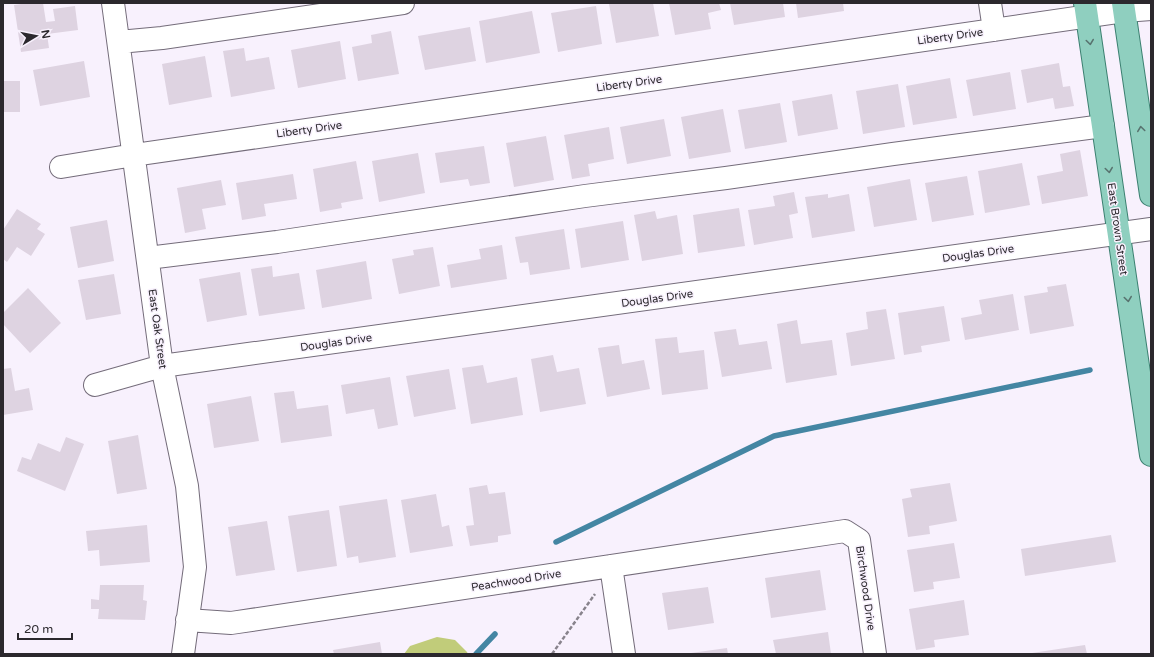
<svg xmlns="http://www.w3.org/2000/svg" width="1154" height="657" font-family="'Varela Round',sans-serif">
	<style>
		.forest { fill: #c1cc7a }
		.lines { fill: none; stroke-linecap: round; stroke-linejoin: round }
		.stream { stroke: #4486a3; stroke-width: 5.5 }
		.building { fill: #ded3e1 }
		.minor-casing { stroke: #746c7a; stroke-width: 24 }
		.major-casing { stroke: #3c8071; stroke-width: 24 }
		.path { stroke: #88838c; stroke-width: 2.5; stroke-dasharray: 4 2; stroke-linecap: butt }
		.minor { stroke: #fff; stroke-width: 22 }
		.major { stroke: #8fcfbf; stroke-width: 22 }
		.oneway { stroke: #58736f }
		.labels { text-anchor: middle; stroke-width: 3; stroke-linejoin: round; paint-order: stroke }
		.street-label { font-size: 11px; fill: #2b282d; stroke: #f8f1fd }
	</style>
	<rect width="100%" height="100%" fill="#f8f1fd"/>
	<path class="forest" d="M437 637 455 640 467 652 468 654H404L410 646Z"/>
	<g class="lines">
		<path class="stream" d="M556 542 774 436 1090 370
			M476 654 495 634"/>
	</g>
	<path class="building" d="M28 3H43L46 22 55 21 53 9 75 6 78 30 47 34 49 48 21 52 14 5Z
		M616 3H653L659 36 616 43 609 4Z
		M669 3H719L721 10 708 13 711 29 675 35Z
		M730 3H783L785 17 734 25Z
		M796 3H843L844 11 798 18Z
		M596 6 602 44 558 52 551 13Z
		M532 11 540 53 486 63 479 21Z
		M470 27 476 61 425 70 418 36Z
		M391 31 399 74 358 81 352 47 372 43 371 35Z
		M340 41 346 79 298 88 291 50Z
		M244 48 246 61 269 57 275 89 231 97 223 51Z
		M205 56 212 97 169 105 162 64Z
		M84 61 90 97 40 106 33 70Z
		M1059 63 1063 87 1070 86 1074 106 1055 109 1053 98 1027 103 1021 70Z
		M1010 72 1016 109 973 116 966 80Z
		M950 78 957 118 913 125 906 86Z
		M3 81H20V112H3Z
		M898 84 905 127 863 134 856 91Z
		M832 94 838 129 798 136 792 101Z
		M780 103 787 142 745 149 738 110Z
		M723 109 731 152 689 159 681 117Z
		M664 119 671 156 627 164 620 127Z
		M609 127 614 159 588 164 590 176 572 179 564 135Z
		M546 136 554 180 514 187 506 143Z
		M484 146 490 183 470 186 468 179 440 183 435 153Z
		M1080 150 1088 196 1042 204 1037 176 1063 171 1060 154Z
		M418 153 425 193 379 202 372 161Z
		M356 161 363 199 341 203 342 208 320 212 313 169Z
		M1022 163 1030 205 985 213 978 171Z
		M293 174 297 199 264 204 266 216 242 220 236 183Z
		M967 176 974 215 932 222 925 183Z
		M910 179 917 220 874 227 867 187Z
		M221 180 226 205 202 209 206 229 185 233 177 188Z
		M794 192 798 213 789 215 793 238 754 245 748 210 775 206 773 196Z
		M828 194V198L849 194 855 231 812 238 805 197Z
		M739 208 745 246 698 253 693 215Z
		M17 209 41 224 37 229 45 234 31 256 17 247 7 262 3 259V230Z
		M655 211 657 219 677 215 683 254 642 261 634 215Z
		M107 220 114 261 78 268 70 227Z
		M623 221 629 260 581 268 575 229Z
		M564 229 570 269 530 275 528 262 520 263 515 237Z
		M502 245 507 279 451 288 447 265 481 259 479 249Z
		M433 247 440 286 399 294 392 259 414 255 413 250Z
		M366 261 372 299 322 308 316 270Z
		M272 266 273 277 299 273 305 309 259 316 251 269Z
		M240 272 247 315 207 322 199 279Z
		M114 274 121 314 86 320 78 280Z
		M1066 284 1074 326 1030 334 1024 296 1048 292 1047 287Z
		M28 288 61 323 30 353 3 324V313Z
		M1013 294 1019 330 965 340 961 318 982 314 979 300Z
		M944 306 950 341 921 346 922 352 904 355 898 313Z
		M886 309 895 359 851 366 846 333 868 329 866 312Z
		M797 320 801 344 832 340 837 375 786 383 777 324Z
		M736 329 739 345 767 341 772 369 722 377 714 332Z
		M677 337 679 353 704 350 708 389 662 395 655 339Z
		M619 345 622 364 644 360 650 389 607 397 598 348Z
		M553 355 557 372 579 368 586 404 540 412 531 359Z
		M483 365 487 383 517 377 523 415 471 424 462 368Z
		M11 368 15 391 29 388 33 410 3 415V369Z
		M449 369 456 409 414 417 406 376Z
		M390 377 398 425 378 429 374 409 346 414 341 385Z
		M294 391 297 409 328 405 332 436 281 443 274 393Z
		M251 396 259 441 214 448 207 404Z
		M138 435 147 489 117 494 108 441Z
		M66 437 84 444 65 491 17 471 22 457 31 460 38 443 60 452Z
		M950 483 957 521 929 526 930 534 908 537 902 499 912 497 910 489Z
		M487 485 489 494 505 492 511 534 498 536V542L470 546 466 526 474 525 469 488Z
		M436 494 442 527 449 525 453 546 410 553 401 500Z
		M387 499 396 557 359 563 358 556 347 558 339 506Z
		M329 510 337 566 297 572 288 516Z
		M267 521 275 570 236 576 228 527Z
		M147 525 150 562 100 566 99 550 88 551 86 531Z
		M1111 535 1116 562 1025 576 1021 549Z
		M954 543 960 578 933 582 934 589 914 592 907 550Z
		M820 570 826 610 771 618 765 578Z
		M100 585H144L143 600 147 601 145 620 98 619 99 609H91V599L99 600Z
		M708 587 714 623 668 630 662 593Z
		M964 600 969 635 934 640 935 647 916 650 909 609Z
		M828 632 831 654H776L773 640Z
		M380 642 382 654H334L333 650Z
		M1085 645 1087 654H1032V653Z
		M727 648 728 654H691V653Z"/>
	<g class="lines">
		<defs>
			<path id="minor" d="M113 3 162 366 187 486 195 567 183 654
				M990 3 994 30
				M119 42 162 38 403 3
				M61 167 134 155 1124 11 1151 9
				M148 258 277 242 585 196 726 178 893 154 1103 126
				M95 385 162 366 1151 229
				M611 566 624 654
				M187 620 231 623 845 531 859 540 875 654"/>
			<path id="major" d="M1085 3 1151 455
				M1123 3 1151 195"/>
		</defs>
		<use href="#minor" class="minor-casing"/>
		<use href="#major" class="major-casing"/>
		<path class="path" d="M552 654 595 594"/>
		<use href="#minor" class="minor"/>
		<use href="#major" class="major"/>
	</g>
	<defs><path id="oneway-chevron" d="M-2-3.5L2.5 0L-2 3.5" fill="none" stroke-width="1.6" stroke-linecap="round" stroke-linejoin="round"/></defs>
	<g class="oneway">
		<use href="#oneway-chevron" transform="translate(1090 42) rotate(82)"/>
		<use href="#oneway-chevron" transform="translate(1141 129) rotate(-98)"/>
		<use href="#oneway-chevron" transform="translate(1109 170) rotate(82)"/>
		<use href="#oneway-chevron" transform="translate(1128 299) rotate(82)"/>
	</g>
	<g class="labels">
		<g class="street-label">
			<text transform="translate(950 36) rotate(-8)" y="4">Liberty Drive</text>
			<text transform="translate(629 83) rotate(-8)" y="4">Liberty Drive</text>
			<text transform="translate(309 129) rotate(-8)" y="4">Liberty Drive</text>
			<text transform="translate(1118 229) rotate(82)" y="4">East Brown Street</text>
			<text transform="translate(978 253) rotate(-8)" y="4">Douglas Drive</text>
			<text transform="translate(657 298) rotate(-8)" y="4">Douglas Drive</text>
			<text transform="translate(158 329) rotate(82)" y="4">East Oak Street</text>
			<text transform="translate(336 342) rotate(-8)" y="4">Douglas Drive</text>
			<text transform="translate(516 580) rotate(-9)" y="4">Peachwood Drive</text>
			<text transform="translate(866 588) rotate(82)" y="4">Birchwood Drive</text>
		</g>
	</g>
	<rect width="1154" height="657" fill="none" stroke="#2b282d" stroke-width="8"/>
	<g transform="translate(36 36) rotate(80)" stroke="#f8f1fd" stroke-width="3" paint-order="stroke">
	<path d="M0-3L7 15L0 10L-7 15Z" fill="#2b282d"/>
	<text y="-6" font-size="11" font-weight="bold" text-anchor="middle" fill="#2b282d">N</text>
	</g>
	<path d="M18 633v6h54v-6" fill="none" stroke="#2b282d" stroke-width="2"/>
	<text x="24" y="633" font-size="12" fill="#2b282d" stroke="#f8f1fd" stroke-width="3" paint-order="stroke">20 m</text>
</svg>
